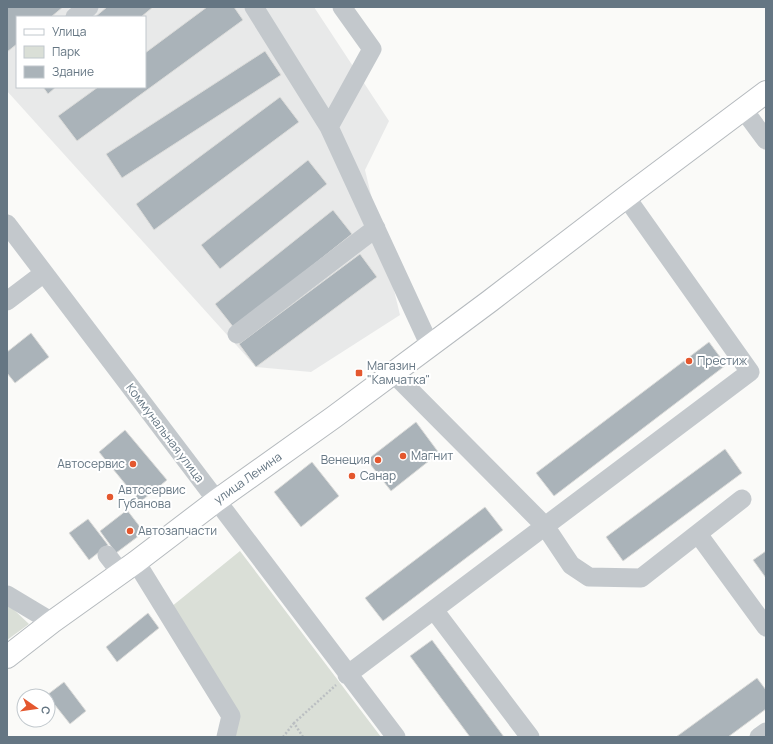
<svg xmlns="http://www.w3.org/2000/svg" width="773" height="744" font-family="Manrope,sans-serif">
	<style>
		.built { fill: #e8e9e9; fill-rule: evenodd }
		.green { fill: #dadfd7 }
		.building { fill: #aab3b9; stroke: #dcdcda }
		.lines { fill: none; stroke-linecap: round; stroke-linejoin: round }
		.major-casing { stroke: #b5babe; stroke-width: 24 }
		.path { stroke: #bbbfc2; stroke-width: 2.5; stroke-dasharray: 2 2; stroke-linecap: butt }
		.minor { stroke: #c3c8cc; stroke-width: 19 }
		.major { stroke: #fff; stroke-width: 22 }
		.poi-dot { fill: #e4572e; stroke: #fff; stroke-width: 1.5 }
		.labels { text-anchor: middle; stroke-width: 4; stroke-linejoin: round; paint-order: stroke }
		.poi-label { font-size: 12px; fill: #657683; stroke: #fff; text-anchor: start }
		.street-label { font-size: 12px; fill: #657683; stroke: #fff }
	</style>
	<rect width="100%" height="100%" fill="#fafaf8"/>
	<path class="built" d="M7 7H314L389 121 365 170 400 315 311 372 256 367 7 91ZM17 17H145V87H17Z"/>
	<path class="green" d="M240 551 381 737H230L171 607Z
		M7 606 11 607 29 624 7 640Z"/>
	<path class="building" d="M7 7H63L51 17H17V44L7 52Z
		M107 7H153L141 17H95Z
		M207 7H234L243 20 77 141 58 116 98 87H145V53Z
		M265 51 281 75 122 178 106 154Z
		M43 87H56L48 94Z
		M280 97 299 122 154 230 136 204Z
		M308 160 327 184 220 269 201 245Z
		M333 210 352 234 234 328 215 304Z
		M360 254 377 277 256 367 239 344Z
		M31 333 49 357 15 383 7 373V352Z
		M709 342 726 365 554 496 536 473Z
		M416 422 439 453 391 491 367 460Z
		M125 430 167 480 140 502 99 452Z
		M725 449 742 473 623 561 606 537Z
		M312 462 339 496 301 527 274 492Z
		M485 507 503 530 383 621 365 598Z
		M127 510 144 532 116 553 100 531Z
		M88 519 108 545 89 560 69 533Z
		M766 551V578L753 560Z
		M148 613 159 628 117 662 106 647Z
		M432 640 504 737H470L410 656Z
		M757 678 766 690V709L728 737H676Z
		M64 682 86 711 70 724 47 695Z"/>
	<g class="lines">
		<defs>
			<g id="major">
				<path id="s1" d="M7 657 52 622 136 562 216 501 334 417 490 301 626 197 766 92"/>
			</g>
		</defs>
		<use href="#major" class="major-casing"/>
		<path class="path" d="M283 737 294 723
			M303 737 294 723 336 685"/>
		<path class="minor" d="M254 7 329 127 430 346
			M75 17 89 7
			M743 109 766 140
			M329 127 372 49 342 7
			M7 224 396 737
			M7 301 44 273
			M237 334 376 228
			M393 373 545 526 571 565 589 577 641 578 742 499
			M698 534 766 627
			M107 555 121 573
			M136 562 231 716 226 737
			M7 595 52 622
			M434 610 530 737
			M347 675 750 372 626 197
			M759 737 766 732"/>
		<use href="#major" class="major"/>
	</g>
	<g class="poi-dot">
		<circle cx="689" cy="361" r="4"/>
		<rect x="355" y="369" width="8" height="8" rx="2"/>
		<circle cx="403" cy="456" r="4"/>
		<circle cx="378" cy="460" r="4"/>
		<circle cx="133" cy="464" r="4"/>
		<circle cx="352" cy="476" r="4"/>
		<circle cx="110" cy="497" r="4"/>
		<circle cx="130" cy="531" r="4"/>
	</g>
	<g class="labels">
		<g class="poi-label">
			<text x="697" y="365">Престиж</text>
			<text x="367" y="370">Магазин<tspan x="367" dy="14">"Камчатка"</tspan></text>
			<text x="411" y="460">Магнит</text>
			<text x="370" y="464" text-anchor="end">Венеция</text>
			<text x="125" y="468" text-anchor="end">Автосервис</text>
			<text x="360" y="480">Санар</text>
			<text x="118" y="494">Автосервис<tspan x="118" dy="14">Губанова</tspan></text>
			<text x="138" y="535">Автозапчасти</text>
		</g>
		<g class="street-label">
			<text transform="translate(165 433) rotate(53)" y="4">Коммунальная улица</text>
			<text dy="4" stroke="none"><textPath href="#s1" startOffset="300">улица Ленина</textPath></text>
		</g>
	</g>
	<rect width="773" height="744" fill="none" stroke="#657683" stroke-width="16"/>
	<rect x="16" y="16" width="130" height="72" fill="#ffffff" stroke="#c1c8cd"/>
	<rect x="24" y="29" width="20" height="6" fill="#ffffff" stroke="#c1c8cd"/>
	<text x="52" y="36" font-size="12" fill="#657683">Улица</text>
	<rect x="24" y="46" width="20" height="12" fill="#dadfd7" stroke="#c1c8cd"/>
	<text x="52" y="56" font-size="12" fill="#657683">Парк</text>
	<rect x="24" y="66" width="20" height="12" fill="#aab3b9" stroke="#c1c8cd"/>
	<text x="52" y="76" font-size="12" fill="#657683">Здание</text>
	<g transform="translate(36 708) rotate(103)"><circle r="19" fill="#ffffff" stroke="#c1c8cd"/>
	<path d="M0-3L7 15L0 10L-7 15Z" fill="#e4572e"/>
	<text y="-6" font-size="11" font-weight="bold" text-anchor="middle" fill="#657683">С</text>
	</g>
</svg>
